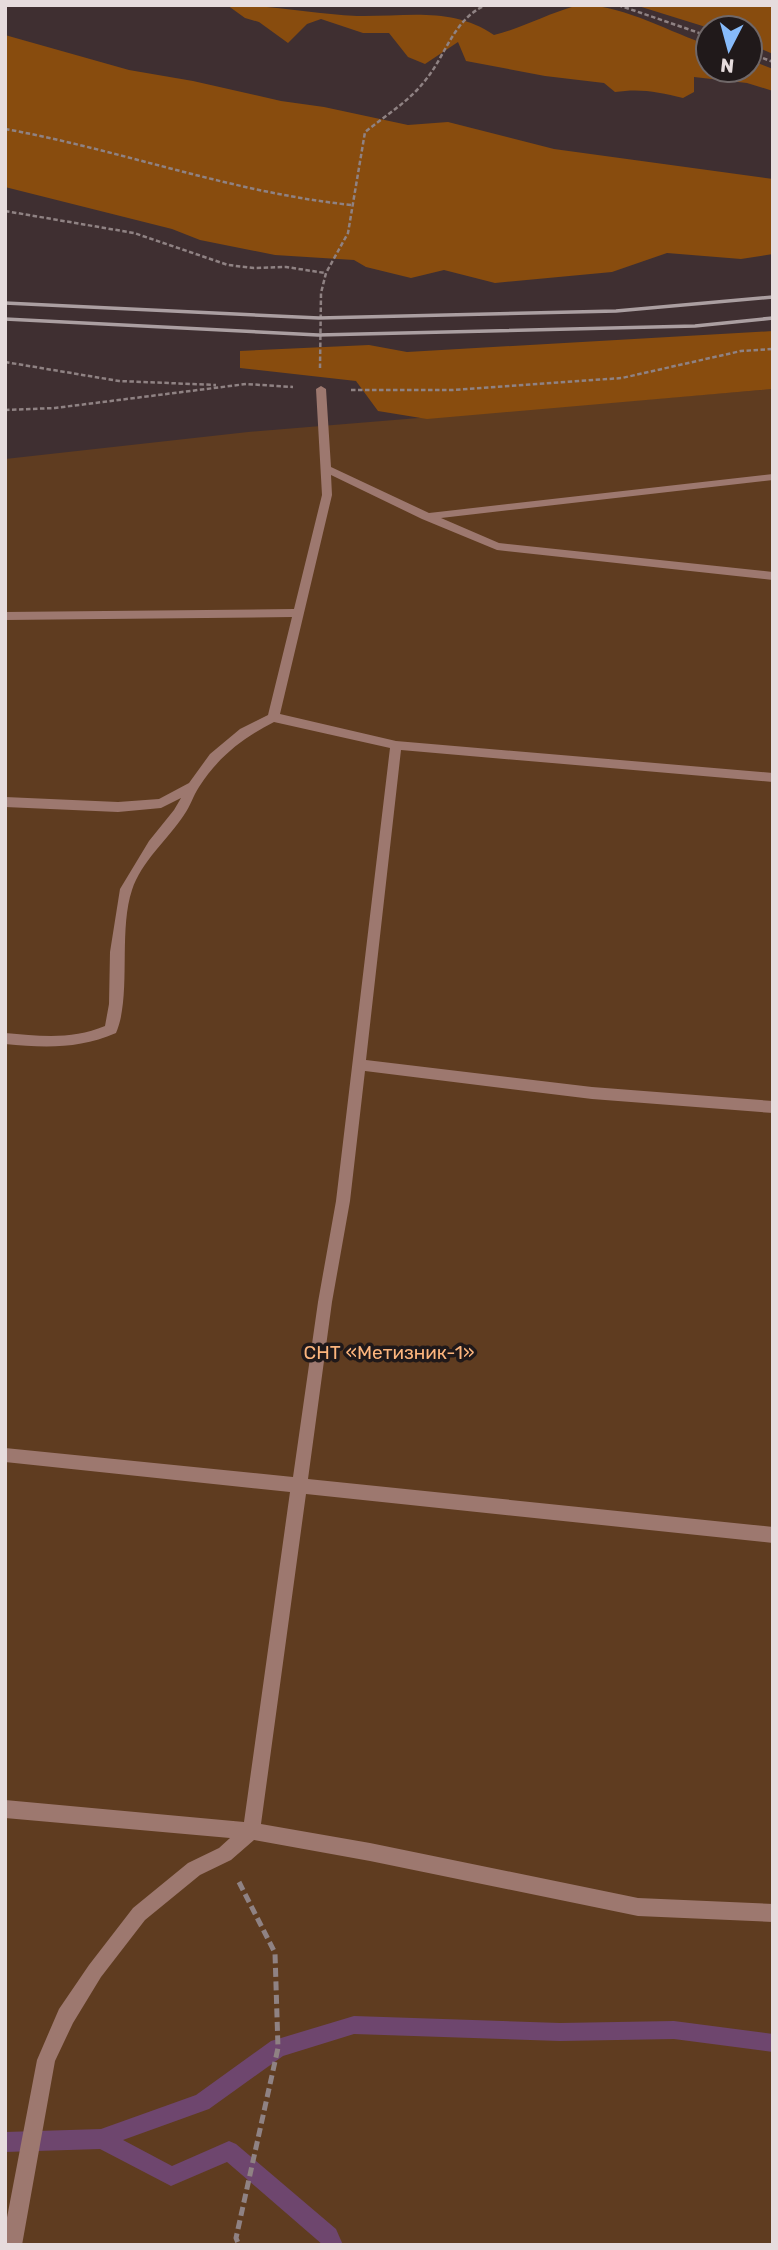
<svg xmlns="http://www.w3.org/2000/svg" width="778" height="2250" font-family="Rubik,sans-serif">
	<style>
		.green { fill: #5f3c20 }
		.forest { fill: #884c0e }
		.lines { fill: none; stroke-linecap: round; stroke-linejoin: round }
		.stream { fill: #6e466e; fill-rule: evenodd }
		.path-far1 { stroke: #8f8283; stroke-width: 2.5; stroke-dasharray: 4.5 2.5; stroke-linecap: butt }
		.path { stroke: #8f8283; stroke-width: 5; stroke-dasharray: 9 4.5; stroke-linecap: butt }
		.lane { fill: #9d786f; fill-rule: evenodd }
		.rail { stroke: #ab9fa1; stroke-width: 3.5 }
		.labels { text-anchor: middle; stroke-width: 7; stroke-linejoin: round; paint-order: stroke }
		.park-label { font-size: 19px; fill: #fcb57d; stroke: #20191a }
	</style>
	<rect width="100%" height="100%" fill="#3f2f31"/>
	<path class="green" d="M773 389V2245H5V459L248 432Z"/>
	<path class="forest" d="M227 5C270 5 313 14 357 16 405 17 452 6 494 35 522 28 547 14 575 6 614 0 671 33 708 45V70H750V60L773 69V91L747 83 694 77V92L683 98C659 92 640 88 615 92L604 83 545 76 466 61 458 42 425 64 408 57 389 33H363L321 19 307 24 288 43 259 22 245 18Z
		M635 5H773V54L750 44V28H709Z
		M5 35 129 70 193 81 281 101 324 107 408 125 448 122 554 149 773 179V254L741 259 667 253 612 272 495 283 444 270 411 278 366 267 354 260 275 255 200 240 172 229 5 187Z
		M773 331V389L427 419 378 411 356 381 240 368V351L369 345 407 352Z"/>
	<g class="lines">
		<path class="stream" d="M354 2016 560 2023 674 2021 773 2034V2052L674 2039 560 2041 354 2034 283 2056 209 2109 123 2140 172 2166 229 2141 236 2144 336 2229 343 2245H323L227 2162 171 2186 100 2149 5 2152V2132L101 2129 196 2095 271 2041Z"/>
		<path class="path-far1" d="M618 5 708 36
			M750 53 773 62
			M5 129C122 150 233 193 352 205
			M5 211 134 233 228 265 254 268 286 267 325 273
			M5 362 119 381 216 385
			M320 368 321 293 326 273 348 233 365 132C385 116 408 102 424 82 446 56 453 19 486 5
			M351 390H453L622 378 741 351 773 349
			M5 410 55 408 246 384 293 387"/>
		<path class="path" d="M239 1882 275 1953 278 2048 236 2238 239 2245"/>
		<path class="lane" d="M321 386 326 389 331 467 429 513 773 474V480L441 518 499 543 773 572V580L497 550 422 519 331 475 332 495 280 714 396 741 773 773V782L401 750 366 1060 592 1087 773 1101V1113L592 1099 365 1071 350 1201 332 1302 308 1479 773 1527V1543L306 1494 261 1824 370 1843 638 1898 773 1904V1922L638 1916 370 1861 254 1840 231 1860 200 1875 145 1920 101 1977 73 2023 55 2061 22 2245H5V2228L37 2060 59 2009 89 1965 133 1908 188 1863 219 1848 230 1838 5 1818V1800L244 1822 290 1492 5 1462V1448L293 1477 318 1302 336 1201 390 748 274 722C243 738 218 757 199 787 193 796 190 807 184 815 168 839 141 862 132 890 118 932 132 996 116 1033 79 1049 45 1048 5 1044V1033C40 1036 72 1040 105 1026L109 1004 110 952 120 889 149 841 174 810 181 798 161 808 118 812 5 807V797L118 802 159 799 189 783 210 754 240 729 268 715 292 617 5 620V612L294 609 322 495 316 389Z"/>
		<path class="rail" d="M5 303 319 318 616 311 773 297
			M5 319 318 335 695 326 773 318"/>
	</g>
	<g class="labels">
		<g class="park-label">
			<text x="389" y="1359">СНТ «Метизник-1»</text>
		</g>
	</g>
	<rect width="778" height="2250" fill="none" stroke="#e6dcdd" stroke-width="14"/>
	<g transform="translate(729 49) rotate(186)"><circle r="33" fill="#20191a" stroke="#6f6768" stroke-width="2"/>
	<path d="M0-5L12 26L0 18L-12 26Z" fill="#87bbfb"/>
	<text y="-10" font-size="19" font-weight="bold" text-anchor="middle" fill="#e6dcdd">N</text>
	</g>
</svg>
